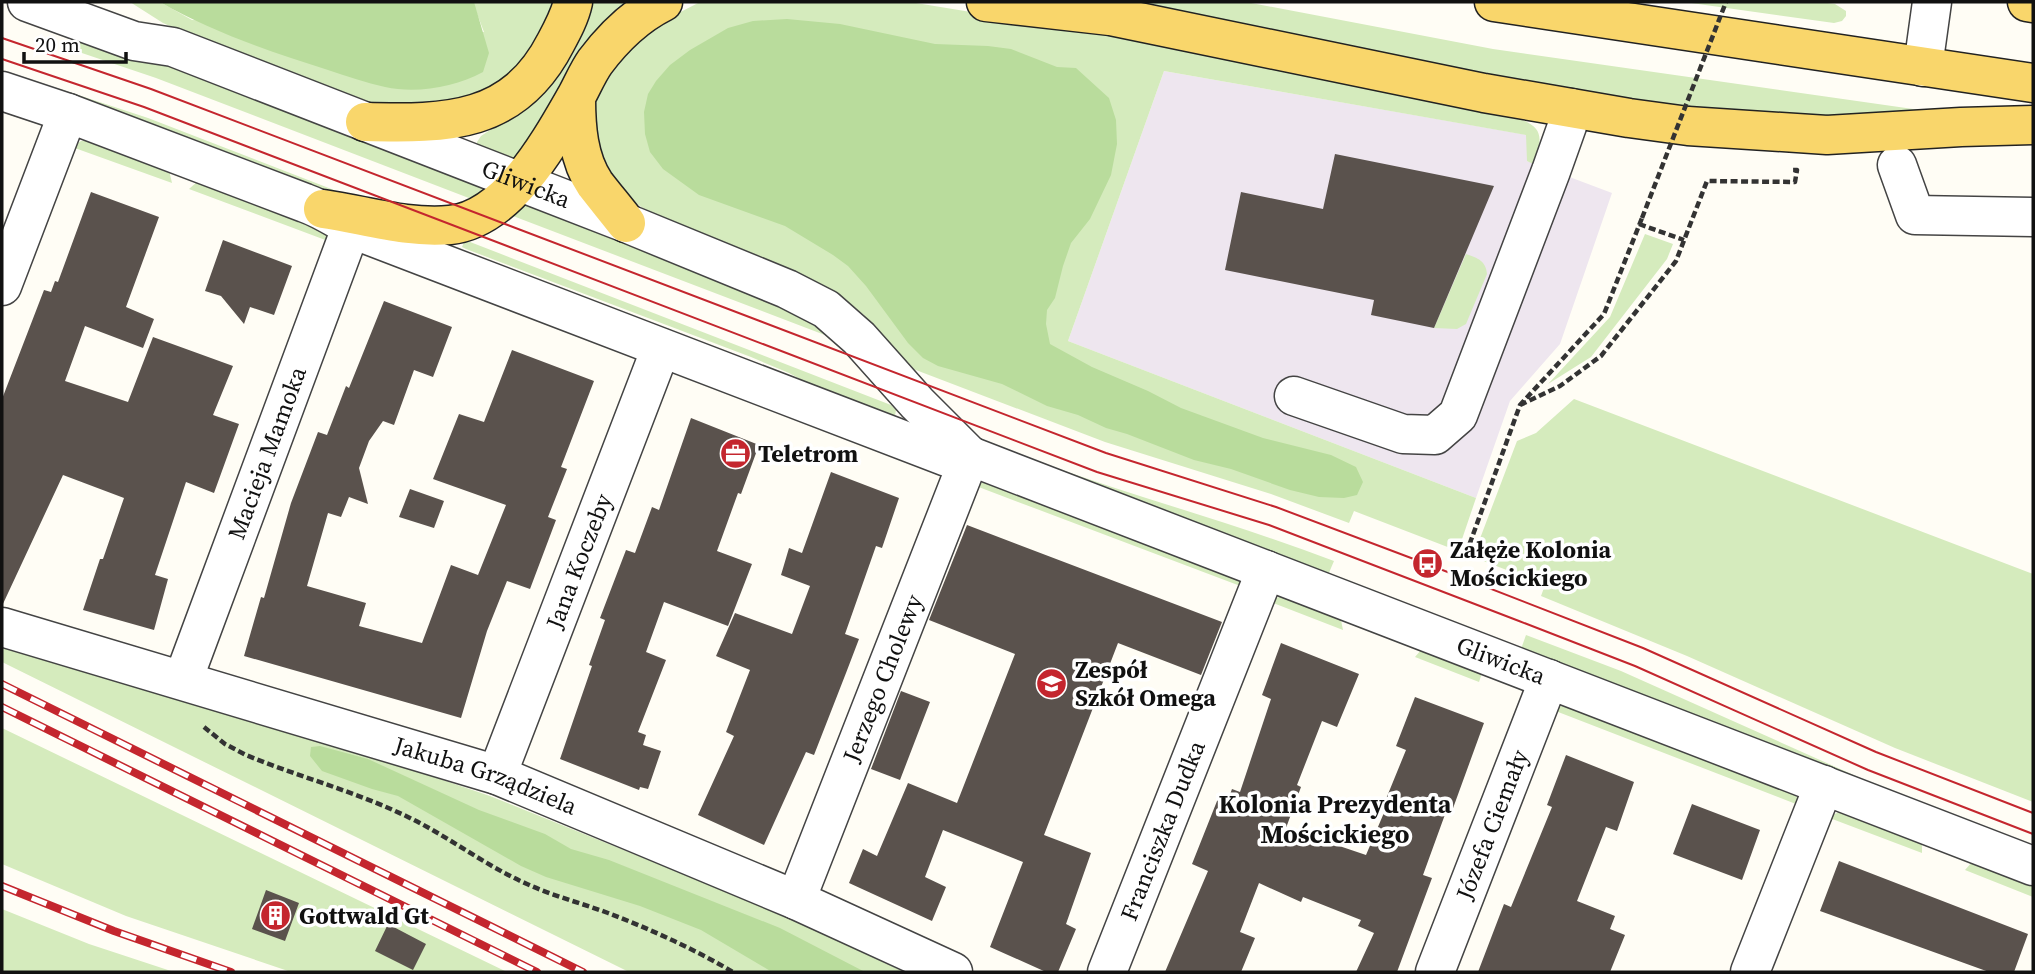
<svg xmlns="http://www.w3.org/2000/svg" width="2035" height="974" font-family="'Source Serif 4',serif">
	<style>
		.industrial { fill: #eee6ef }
		.green { fill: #d5ebbd }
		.forest { fill: #b9dc9c }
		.building { fill: #5a524d }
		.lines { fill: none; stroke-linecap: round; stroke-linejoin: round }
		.minor-casing { stroke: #444; stroke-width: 41 }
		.major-casing { stroke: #222; stroke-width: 41 }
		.path { stroke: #333; stroke-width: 4.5; stroke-dasharray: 7 3.5; stroke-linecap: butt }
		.minor { stroke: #fff; stroke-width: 38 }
		.major { stroke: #f9d66b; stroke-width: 38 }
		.tram { stroke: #c4262e; stroke-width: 2 }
		.rail-casing { stroke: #c4262e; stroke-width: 8 }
		.rail { stroke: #fff; stroke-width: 5; stroke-dasharray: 16; stroke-linecap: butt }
		.path-bridge { stroke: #333; stroke-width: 4.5; stroke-dasharray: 7 3.5; stroke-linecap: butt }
		.labels { text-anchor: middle; stroke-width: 7; stroke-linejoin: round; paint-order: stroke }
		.street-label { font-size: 24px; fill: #111; stroke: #fff }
		.poi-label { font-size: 24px; font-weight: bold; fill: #111; stroke: #fff; text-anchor: start }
		.neighbourhood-label { font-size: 26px; font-weight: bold; fill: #111; stroke: #fff }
	</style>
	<rect width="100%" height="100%" fill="#fffdf5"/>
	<path class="industrial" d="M1164 71 1527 135V161L1612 193 1560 344 1510 401 1476 498 1068 341Z"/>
	<path class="green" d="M130 2H160L192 20 484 32 474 6V2H556L545 31 511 74 488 90 465 100 386 109 214 45 163 23Z
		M589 2H637L515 162 477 146V142L481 136 517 112Z
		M700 2H910L1106 34 1515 117C1543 127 1544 136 1533 164L1527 161 1526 135 1164 71 1068 341 1476 498 1458 551 1354 511 1349 523 1271 494 1105 442 908 367 864 315 842 297 813 280 657 217 612 188 593 140 595 96 616 60 665 20Z
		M1127 2H1246L1493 49 1927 111 1843 121 1690 111 1422 63Z
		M1684 2H1820L1835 4 1846 11V16L1842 21 1834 23Z
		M79 31 480 187 483 191 474 200 156 78 73 50Z
		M60 89 148 118 401 216 378 210 59 91Z
		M81 141H92L169 170 172 183 72 147Z
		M198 181 331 231 336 244 189 189Z
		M525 204 789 308 807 318 830 337 513 216Z
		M1645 234 1673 244 1667 259 1591 357 1548 384 1610 317Z
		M465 240 891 405 896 410 895 416 891 417 826 393 789 373 751 357 466 249 462 247Z
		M1466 254C1478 258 1486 261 1487 274L1466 324 1457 329 1434 328Z
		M1574 399 2033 574V802L1895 748 1687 656 1541 596 1545 585 1473 557 1517 441 1536 433Z
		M1039 462C1136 497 1237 524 1334 561L1328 575 1045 466Z
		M983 482 1243 581V587L976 486Z
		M1282 596 1341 620 1343 630 1268 601Z
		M1526 635 1621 671 1876 785 1521 649Z
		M2 639 192 695 490 796 787 916 904 972H629L2 662Z
		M1421 650 1482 673 1479 682 1415 657Z
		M1564 705 1795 793 1801 806 1553 710Z
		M2 728 507 972H291L126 916 2 864Z
		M1842 811 1922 842V853L1827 817Z
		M1972 862 2033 885V897L1965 870Z
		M2 909 89 944 174 972H2Z"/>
	<path class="forest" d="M160 2H474L489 53 483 72C455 87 417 94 385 87 366 83 347 76 328 70 271 52 212 32 160 2Z
		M787 19 840 24 935 44 988 46 1011 49 1057 67 1076 68 1109 98 1116 120 1117 144 1111 175 1090 219 1071 243 1063 266 1055 298 1047 310 1046 324 1050 344 1092 367 1148 391 1181 408 1263 438 1331 455 1356 467 1363 482 1357 495 1344 498 1319 497 1290 490 1231 469 1194 460 1127 434 1106 428 1078 415 1047 406 1002 384 938 366 923 358 908 343 866 286 848 266 833 255 785 226 699 195 663 169 650 152 645 134 644 112 648 94 656 81 670 65 690 50 728 28 753 21Z
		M320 746 368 759 479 810 545 834 571 849 609 860 780 928 865 972H772L701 930 640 906 546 877 521 866 398 796 372 789 322 771 310 756 311 747Z"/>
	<path class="building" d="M1335 154 1494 186 1434 328 1371 315 1374 300 1225 270 1241 192 1323 209Z
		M91 192 159 217 126 307 154 319 143 348 85 326 65 381 128 402 153 337 233 366 213 415 239 424 214 493 186 482 155 575 168 579 154 630 83 610 100 559H103L124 498 63 475 2 606V399L44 290 51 292 55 281 58 282Z
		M223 240 292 266 274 315 250 307 244 324 221 296 205 291Z
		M384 301 452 327 433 377 414 370 394 425 383 421 369 441 359 468 368 504 349 497 341 517 328 513 307 586 366 603 359 626 422 643 451 565 478 575 506 505 433 479 459 414 484 422 512 350 594 381 561 467 567 469 548 517 556 520 530 589 507 581 487 631 461 718 244 656 261 597 264 598 291 503 318 432 327 435 346 386 349 388Z
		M691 418 759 445 741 494 738 493 717 551 752 564 728 626 664 602 646 652 666 660 638 732 646 735 643 745 661 751 648 789 640 787 639 790 560 759 592 666 589 665 605 620 600 618 626 550 635 553 652 507 659 510Z
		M831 472 899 498 882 548 876 546 845 634 859 639 846 673 814 755 806 752 764 845 698 815 734 736 726 732 750 670 716 656 735 613 792 634 810 586 781 575 789 548 802 553Z
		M410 489 444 501 434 528 399 517Z
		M967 525 1222 622 1201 675 1118 643 1044 835 1091 853 1066 924 1076 929 1058 972H1046L990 947 1023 862 943 830 925 877 946 887 932 921 849 883 863 849 877 856 908 783 957 803 1015 654 929 620Z
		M1281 643 1359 674 1337 727 1322 721 1297 785 1301 787 1286 828 1366 855 1389 801 1386 799 1406 750 1396 746 1415 697 1484 723 1452 811 1447 809 1423 875 1432 878 1397 972H1356L1374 933 1358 926 1361 920 1303 897 1301 902 1259 883 1240 932 1255 938 1241 972H1165L1208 871 1192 864 1219 796 1228 800 1232 789 1240 792 1271 699 1262 695Z
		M901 691 930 702 900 780 871 769Z
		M1566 755 1634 782 1617 831 1606 827 1577 901 1615 916 1610 929 1625 935 1610 972H1478L1504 904 1511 907 1552 807 1547 805Z
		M1692 804 1760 830 1742 880 1673 854Z
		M1839 861 2028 934 2014 972H1989L1820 911Z
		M266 890 299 903 285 941 252 929Z
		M388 924 426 944 413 970 375 951Z"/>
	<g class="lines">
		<defs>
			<g id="minor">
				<path id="s1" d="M27 2 134 41 173 47 626 223 787 289 826 309 859 338 917 403 970 456"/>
				<path d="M1923 67 1932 2"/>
				<path id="s2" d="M2 91 68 113 305 203C328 211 346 226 368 235L947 457 970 456 2033 866"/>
				<path d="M1897 165 1915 215 2033 217"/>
				<path d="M2 286 68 113"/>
				<path d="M1294 396 1403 434 1435 435 1458 415 1551 171 1567 126 1571 108"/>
				<path id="s3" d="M2 627 497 775 796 900 953 972"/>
				<path id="s4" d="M183 680 351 228"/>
				<path id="s5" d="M497 775 661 348"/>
				<path id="s6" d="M796 900 970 456"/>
				<path id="s7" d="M1107 972 1266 570"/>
				<path id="s8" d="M1435 972 1549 679"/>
				<path d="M1750 972 1824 785"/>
			</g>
			<path id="major" d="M986 2 1110 16 1484 93 1629 118 1688 126 1827 135 1961 127 2033 125
				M1494 2 2033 83
				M2027 2 2033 3
				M576 98C576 126 578 159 595 184 605 197 616 210 626 223
				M365 122C447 124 514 124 556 42 563 29 570 16 573 2
				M323 209C365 215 407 229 450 225 509 219 551 140 577 95 583 84 588 72 595 62 613 38 637 15 663 2"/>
		</defs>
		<use href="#minor" class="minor-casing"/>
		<use href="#major" class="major-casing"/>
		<path class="path" d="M1639 224 1684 240
			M1520 405 1560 386 1601 356 1676 261 1707 181 1795 182 1797 170H1793
			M1466 554 1520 405 1604 314 1642 218
			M204 727 225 744 246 755C299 777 354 791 406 816 448 836 484 865 527 884 553 896 581 903 608 913 650 929 694 949 733 972"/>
		<use href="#minor" class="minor"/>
		<use href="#major" class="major"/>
		<path class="tram" d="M2 38 151 89 1106 453 1276 507 1427 564 1643 648 1876 752 2033 813
			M2 59 144 107 1097 472 1269 525 1519 621 1635 666 1868 770 2033 834"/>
		<defs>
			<path id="rail" d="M2 684 583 972
				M2 707 537 972
				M2 886 114 931 231 972"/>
		</defs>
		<use href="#rail" class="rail-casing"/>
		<use href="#rail" class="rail"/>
		<path class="path-bridge" d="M1642 218 1726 2"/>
	</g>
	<defs>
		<symbol id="office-disc" viewBox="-11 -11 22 22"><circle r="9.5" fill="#c4262e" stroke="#fff"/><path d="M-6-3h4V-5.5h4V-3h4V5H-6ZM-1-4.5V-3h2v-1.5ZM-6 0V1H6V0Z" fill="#fff"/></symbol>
		<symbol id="bus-disc" viewBox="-11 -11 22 22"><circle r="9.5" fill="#c4262e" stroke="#fff"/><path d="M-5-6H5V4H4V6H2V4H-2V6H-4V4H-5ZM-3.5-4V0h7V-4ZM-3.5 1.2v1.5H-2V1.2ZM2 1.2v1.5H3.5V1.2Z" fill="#fff"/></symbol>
		<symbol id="school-disc" viewBox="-11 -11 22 22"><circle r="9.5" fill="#c4262e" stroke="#fff"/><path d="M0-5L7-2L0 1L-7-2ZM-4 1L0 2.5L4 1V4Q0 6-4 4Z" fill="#fff"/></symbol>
		<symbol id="building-disc" viewBox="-11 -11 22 22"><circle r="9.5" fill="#c4262e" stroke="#fff"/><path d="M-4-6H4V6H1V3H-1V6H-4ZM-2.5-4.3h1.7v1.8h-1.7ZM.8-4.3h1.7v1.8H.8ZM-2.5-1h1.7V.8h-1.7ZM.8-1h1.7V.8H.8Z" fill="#fff"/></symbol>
	</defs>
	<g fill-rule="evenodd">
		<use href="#office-disc" x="718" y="436" width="35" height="35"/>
		<use href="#bus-disc" x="1410" y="546" width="35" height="35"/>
		<use href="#school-disc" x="1034" y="666" width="35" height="35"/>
		<use href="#building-disc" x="258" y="898" width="35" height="35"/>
	</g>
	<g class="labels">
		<g class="street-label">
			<text dy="8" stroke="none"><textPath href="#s1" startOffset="532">Gliwicka</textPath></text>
			<text dy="8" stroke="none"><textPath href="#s4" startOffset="242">Macieja Mamoka</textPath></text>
			<text dy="8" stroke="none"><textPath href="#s5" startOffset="229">Jana Koczeby</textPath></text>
			<text dy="8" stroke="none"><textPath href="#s2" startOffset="1606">Gliwicka</textPath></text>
			<text dy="8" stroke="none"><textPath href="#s6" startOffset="238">Jerzego Cholewy</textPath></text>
			<text dy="8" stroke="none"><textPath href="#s3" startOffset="506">Jakuba Grządziela</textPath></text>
			<text dy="8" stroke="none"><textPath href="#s8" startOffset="158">Józefa Ciemały</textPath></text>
			<text dy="8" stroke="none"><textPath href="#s7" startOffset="152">Franciszka Dudka</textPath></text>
		</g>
		<g class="poi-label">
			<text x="758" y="462">Teletrom</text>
			<text x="1450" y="558">Załęże Kolonia<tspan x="1450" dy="28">Mościckiego</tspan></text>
			<text x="1075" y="678">Zespół<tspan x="1075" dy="28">Szkół Omega</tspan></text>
			<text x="299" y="924">Gottwald Gt</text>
		</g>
		<g class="neighbourhood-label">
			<text x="1335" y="813">Kolonia Prezydenta<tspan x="1335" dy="30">Mościckiego</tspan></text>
		</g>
	</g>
	<rect width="2035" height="974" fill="none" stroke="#111111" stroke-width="7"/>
	<path d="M24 52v10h102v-10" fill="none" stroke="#111111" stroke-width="3.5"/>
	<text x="35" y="52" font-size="21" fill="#111111" stroke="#ffffff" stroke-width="5" paint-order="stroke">20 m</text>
</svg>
